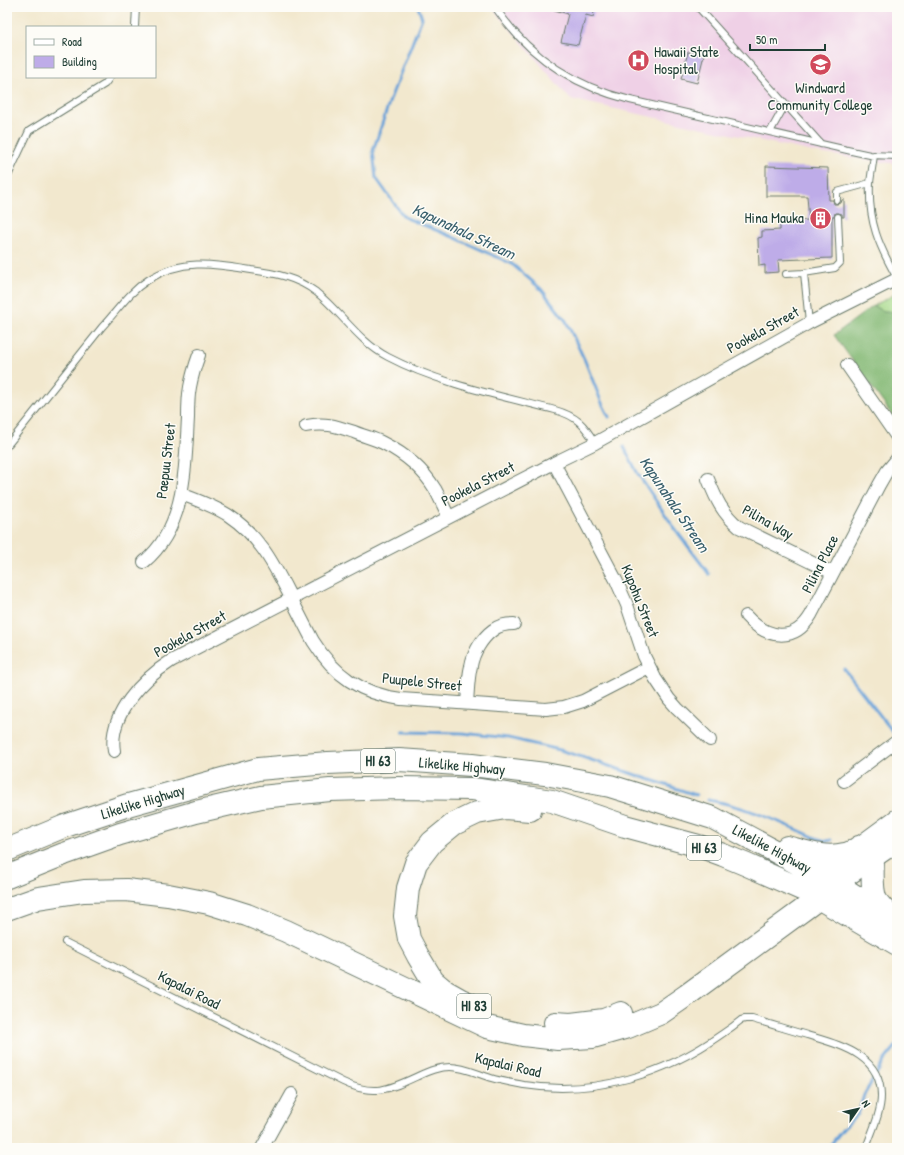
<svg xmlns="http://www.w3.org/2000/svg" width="904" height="1155" font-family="'Patrick Hand',sans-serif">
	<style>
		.built { fill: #efd0e6 }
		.green { fill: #a6d988; stroke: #628b5e }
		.forest { fill: #84b974; stroke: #527b54 }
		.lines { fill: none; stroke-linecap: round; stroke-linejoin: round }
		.stream { stroke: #69a2d8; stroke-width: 3 }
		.building { fill: #beace8 }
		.lane-casing { stroke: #69796a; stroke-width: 8 }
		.street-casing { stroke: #69796a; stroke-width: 14 }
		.primary-casing { stroke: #69796a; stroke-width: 21 }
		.highway-casing { stroke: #69796a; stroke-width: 24 }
		.lane { stroke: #fff; stroke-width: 6 }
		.street { stroke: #fff; stroke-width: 12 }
		.primary { stroke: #fff; stroke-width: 19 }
		.highway { stroke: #fff; stroke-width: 22 }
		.labels { text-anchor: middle; stroke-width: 3; stroke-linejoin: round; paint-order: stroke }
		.shield { fill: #fdfcf7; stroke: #62766e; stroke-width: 1 }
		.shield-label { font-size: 14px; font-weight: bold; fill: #1f3d34 }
		.poi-label { font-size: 15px; fill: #1f3d34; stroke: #fdfcf7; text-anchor: start }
		.street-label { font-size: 15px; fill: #1f3d34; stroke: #fdfcf7 }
		.water-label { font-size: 16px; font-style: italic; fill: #39606d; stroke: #fdfcf7 }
	</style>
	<rect width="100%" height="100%" fill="#fdfcf7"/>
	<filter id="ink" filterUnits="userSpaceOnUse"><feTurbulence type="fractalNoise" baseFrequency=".025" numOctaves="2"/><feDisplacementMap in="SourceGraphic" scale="8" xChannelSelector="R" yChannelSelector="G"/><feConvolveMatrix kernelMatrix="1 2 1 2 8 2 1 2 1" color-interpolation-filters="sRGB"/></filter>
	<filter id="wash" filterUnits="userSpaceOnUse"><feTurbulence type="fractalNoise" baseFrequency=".012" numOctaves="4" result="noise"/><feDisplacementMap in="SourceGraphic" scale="16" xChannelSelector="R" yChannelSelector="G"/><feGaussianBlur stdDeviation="0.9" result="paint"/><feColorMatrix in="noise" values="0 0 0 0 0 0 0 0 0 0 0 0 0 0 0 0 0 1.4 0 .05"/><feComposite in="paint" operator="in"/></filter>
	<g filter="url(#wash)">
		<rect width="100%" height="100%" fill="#f2e8ce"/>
		<path class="built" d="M491 7H897V164L818 153 570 99Z"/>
		<path class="green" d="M897 293V312L884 311 873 306Z"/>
		<path class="forest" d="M873 306 884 311 897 312V422L834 335Z"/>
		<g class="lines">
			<path class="stream" d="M418 7 422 18 391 97 373 151 376 178 404 217 453 237 512 264 541 289 566 321 585 361 601 401 609 417
				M624 447 638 474 675 529 709 574
				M844 669 897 737
				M403 732 462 733 508 738 560 750 585 758 696 795
				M708 800C747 806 783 824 819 839L827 841 831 840
				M828 1148 843 1129 858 1114 864 1095 884 1061 897 1045"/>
		</g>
		<g id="blocks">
			<path class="building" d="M552 7H595L593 17 586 15 578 45 561 42 568 14 551 9Z
				M688 52 704 55 697 83 681 79Z
				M766 166 828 168 829 200H833L834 204H837L841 203 842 200 844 199V217H842V214L838 213H835L834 217H832V258L778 260 779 272 765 273V265L759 266 758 238 762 237V231L780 230V221L809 220 807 196H766Z"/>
		</g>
	</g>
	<g filter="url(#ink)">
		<use href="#blocks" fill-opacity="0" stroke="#69796a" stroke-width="1"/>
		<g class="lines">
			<defs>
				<path id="lane" d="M495 7C528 56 573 86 630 100L856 152 870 155 897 156
					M698 7 821 144
					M135 27 136 7
					M770 132 785 105
					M874 155C873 164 871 174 870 183 868 222 879 246 897 278
					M7 178 29 131 105 84 110 77
					M837 200V192L870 183
					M786 274 804 273
					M809 323 804 273 835 268 840 263 838 217
					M7 446 102 327C117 311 129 292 148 280 182 258 214 264 251 270 274 273 296 277 316 292 341 312 359 342 388 357 437 383 501 396 555 410 576 416 584 424 595 443
					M65 942 343 1082C374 1097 390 1089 418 1076 429 1071 438 1067 450 1067 464 1067 478 1074 491 1078 501 1081 513 1083 524 1085 594 1096 664 1075 722 1034 728 1030 735 1025 741 1020L745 1019H752C770 1024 789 1030 807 1035 839 1045 881 1054 881 1096 881 1113 872 1131 866 1148"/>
				<path id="street" d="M847 365 897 437
					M306 426C325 422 336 426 354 432 363 436 373 438 383 443 403 453 423 469 435 489 440 498 444 508 449 517
					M554 463 616 580 627 605 644 656 655 678 669 699 677 708 710 740
					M708 479C716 499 722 513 739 527L833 573
					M181 494C197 500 214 506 228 515 258 535 272 561 288 592 296 608 304 624 313 641 334 675 361 694 401 699L546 709 564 707 583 701 649 667
					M144 562C186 527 185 468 188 418 188 408 188 397 190 387 192 376 195 366 199 355
					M746 616C766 638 794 644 811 615L879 485 887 471 897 459
					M467 703C468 691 468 678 471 666 473 653 482 638 493 630 499 625 507 624 514 624
					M114 751C108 715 143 679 171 661L554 463 595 443 809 323 897 279
					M844 781 897 741
					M262 1148 292 1094"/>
				<path id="primary" d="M813 888 859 847 897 819
					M825 893 836 884 897 842"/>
				<path id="highway" d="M787 847C806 852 825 859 845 854 850 853 855 850 859 847
					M7 850 65 826 128 805 258 769 328 763 399 760 472 765 545 774 610 786 713 818 836 884 897 922
					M873 858C873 870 871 889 876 900 879 905 884 910 889 915
					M7 877 64 854 120 834 196 812 261 797 330 790 398 788 473 789 552 801 625 826 699 846 723 855 747 865 808 892 897 944
					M7 909 38 898 84 891 126 890 168 895 209 903 247 915 286 931 487 1027 523 1035 558 1039 593 1037 628 1027 661 1013 687 995 818 899
					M470 1004 461 1000 445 991 433 981 418 956 409 939 405 916 408 888 416 863 432 842 454 824 477 813 505 808 530 810
					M555 1023 571 1024 604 1020 621 1013"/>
			</defs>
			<use href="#lane" class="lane-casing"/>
			<use href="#street" class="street-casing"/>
			<use href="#primary" class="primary-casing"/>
			<use href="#highway" class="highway-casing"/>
			<use href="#lane" class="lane"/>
			<use href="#street" class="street"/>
			<use href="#primary" class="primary"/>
			<use href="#highway" class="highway"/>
		</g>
	</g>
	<defs>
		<symbol id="hospital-disc" viewBox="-11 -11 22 22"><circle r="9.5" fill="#d1495b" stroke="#fdfcf7"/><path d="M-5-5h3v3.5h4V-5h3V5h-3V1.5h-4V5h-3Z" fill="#fff"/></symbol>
		<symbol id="university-disc" viewBox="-11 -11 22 22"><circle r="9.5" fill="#d1495b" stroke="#fdfcf7"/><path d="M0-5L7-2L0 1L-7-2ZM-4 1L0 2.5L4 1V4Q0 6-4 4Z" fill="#fff"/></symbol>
		<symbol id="building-disc" viewBox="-11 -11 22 22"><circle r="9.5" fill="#d1495b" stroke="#fdfcf7"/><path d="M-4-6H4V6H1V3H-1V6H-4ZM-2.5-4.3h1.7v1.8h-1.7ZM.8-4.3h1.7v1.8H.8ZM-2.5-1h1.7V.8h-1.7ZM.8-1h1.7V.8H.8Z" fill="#fff"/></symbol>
	</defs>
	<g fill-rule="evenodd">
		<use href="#hospital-disc" x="626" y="48" width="25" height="25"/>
		<use href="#university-disc" x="808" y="52" width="25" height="25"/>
		<use href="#building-disc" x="808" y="206" width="25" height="25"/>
	</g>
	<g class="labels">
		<g class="shield">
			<rect x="361" y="749" width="34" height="24" rx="3"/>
			<rect x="687" y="836" width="34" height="24" rx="3"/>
			<rect x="457" y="994" width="34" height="24" rx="3"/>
		</g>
		<g class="shield-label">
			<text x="378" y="766">HI 63</text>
			<text x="704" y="853">HI 63</text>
			<text x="474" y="1011">HI 83</text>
		</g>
		<g class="poi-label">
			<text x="654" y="57">Hawaii State<tspan x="654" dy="17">Hospital</tspan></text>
			<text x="820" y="93" text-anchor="middle">Windward<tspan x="820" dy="17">Community College</tspan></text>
			<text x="804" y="223" text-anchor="end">Hina Mauka</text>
		</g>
		<g class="street-label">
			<text transform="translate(763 330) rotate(-29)" y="5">Pookela Street</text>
			<text transform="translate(166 461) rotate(-83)" y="5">Paepuu Street</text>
			<text transform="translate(478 484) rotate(-27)" y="5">Pookela Street</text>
			<text transform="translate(768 522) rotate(29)" y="5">Pilina Way</text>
			<text transform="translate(820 564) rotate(-63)" y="5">Pilina Place</text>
			<text transform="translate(640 601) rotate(68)" y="5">Kupohu Street</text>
			<text transform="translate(190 634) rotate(-29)" y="5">Pookela Street</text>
			<text transform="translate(422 682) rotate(6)" y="5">Puupele Street</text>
			<text transform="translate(462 766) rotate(5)" y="5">Likelike Highway</text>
			<text transform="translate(143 802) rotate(-17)" y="5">Likelike Highway</text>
			<text transform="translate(772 849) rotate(28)" y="5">Likelike Highway</text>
			<text transform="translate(189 990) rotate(27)" y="5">Kapalai Road</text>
			<text transform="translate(508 1065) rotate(13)" y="5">Kapalai Road</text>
		</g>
		<g class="water-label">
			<text transform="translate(464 231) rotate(25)" y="6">Kapunahala Stream</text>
			<text transform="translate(675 504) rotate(56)" y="6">Kapunahala Stream</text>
		</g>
	</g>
	<rect width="904" height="1155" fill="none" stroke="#fdfcf7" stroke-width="24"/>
	<rect x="26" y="26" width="130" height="52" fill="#fdfcf7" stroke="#a4b0a9"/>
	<rect x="34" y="39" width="20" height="6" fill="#ffffff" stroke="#a4b0a9"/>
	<text x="62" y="46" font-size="12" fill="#1f3d34">Road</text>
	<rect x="34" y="56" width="20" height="12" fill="#beace8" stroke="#a4b0a9"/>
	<text x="62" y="66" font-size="12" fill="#1f3d34">Building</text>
	<g transform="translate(858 1109) rotate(56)" stroke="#fdfcf7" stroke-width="3" paint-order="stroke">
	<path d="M0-3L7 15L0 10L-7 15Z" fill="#1f3d34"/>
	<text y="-6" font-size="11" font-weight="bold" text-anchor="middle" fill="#1f3d34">N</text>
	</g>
	<path d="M750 44v6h75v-6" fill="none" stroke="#1f3d34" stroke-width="2"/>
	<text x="756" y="44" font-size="12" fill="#1f3d34" stroke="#fdfcf7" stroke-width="3" paint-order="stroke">50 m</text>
</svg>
